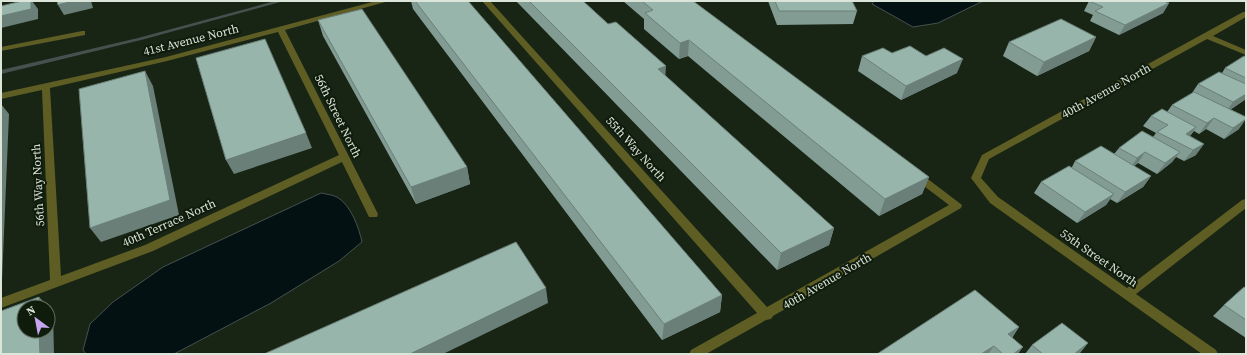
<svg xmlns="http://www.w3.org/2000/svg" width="1247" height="355" font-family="'Source Serif 4',serif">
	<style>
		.water { fill: #031113; stroke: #44514f }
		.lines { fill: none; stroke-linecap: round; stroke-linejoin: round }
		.stream { fill: #44514f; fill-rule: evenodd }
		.minor { fill: #5e5d24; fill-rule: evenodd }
		.wall { fill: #829c93 }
		.shaded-wall { fill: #6a7f78 }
		.building { fill: #97b5ab; stroke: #6a7f78 }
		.labels { text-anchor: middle; stroke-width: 4; stroke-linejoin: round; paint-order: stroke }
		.street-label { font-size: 12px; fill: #dce5da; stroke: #0f1c0c }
	</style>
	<rect width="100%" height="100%" fill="#182515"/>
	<path class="water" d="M874 1H983L938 23 913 27 872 4Z
		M321 193C326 194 333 195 337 197 351 205 359 228 362 242L339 261 271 303 174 354H86L83 350 90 324 113 302 163 267Z"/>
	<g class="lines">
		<path class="stream" d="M275 1H284L141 40 1 74V70L138 38Z"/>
		<path class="minor" d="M376 1H389L285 30 378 214 377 217H369L342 162 153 251 1 308V298L50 280 42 90 1 99V93L166 57ZM278 32 339 155 145 245 61 276 50 88 167 61Z
			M482 1H490L767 307 949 205 912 177 911 175 912 173H920L962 205 961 208 773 316 771 319 766 320 706 354H689L691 350 757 313Z
			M1243 12H1246V17L1213 36 1246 50V55L1207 39 989 159 981 178 998 197 1127 288 1242 200 1246 199V208L1136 294 1216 350 1218 354H1202L990 203 971 178 982 155Z
			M82 31H85V35L1 51V47Z"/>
	</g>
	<path class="wall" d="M411 1H468L722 295 720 312 662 340 413 9Z
		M516 1H583L834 228 829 245 777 270Z
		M623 1H693L929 177 922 194 879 216 688 56 679 59 644 29V19Z
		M768 1H852L857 11 853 24 777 25Z
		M1089 1H1163L1169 3 1163 13 1119 35 1090 21 1093 15 1084 11Z
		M318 20 467 167 470 184 416 204 323 36Z
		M1096 37 1089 51 1037 76 1003 56 1009 42Z
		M892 53 926 56 957 73 901 100 858 71 862 56Z
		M1246 57V99L1230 110 1239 129 1224 139 1206 129 1199 134 1194 131 1190 136 1196 155 1184 161 1176 157 1172 162 1157 174 1138 163 1134 166 1151 176 1143 187 1117 203 1110 199 1106 205 1077 223 1034 193 1041 182 1072 167 1075 161 1114 154 1119 148 1153 137 1156 133 1143 126 1151 116 1167 112 1172 105 1192 93 1198 84 1222 73 1225 68Z
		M1246 288V338L1213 316 1224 305Z
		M1019 327 1012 338 1018 354H877Z
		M1088 343 1079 354H1025L1032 345Z"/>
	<path class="shaded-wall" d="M31 1H32L38 9V19L1 28V16Z
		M73 1H91L93 8 64 15 58 5Z
		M1169 3 1163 13 1119 35 1125 25Z
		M1096 37 1089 51 1037 76 1044 62Z
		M689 40 688 56 679 59 680 43Z
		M963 59 957 73 901 100 906 86Z
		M666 66 665 83 658 69Z
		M145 71 153 86 179 215 101 242 90 228Z
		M1246 94V99L1225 113 1233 102Z
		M1 104 9 114 2 280H1Z
		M1214 118 1206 129 1199 134 1207 123Z
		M1246 119 1239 129 1224 139 1233 128Z
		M1196 127 1188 138 1186 134Z
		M306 133 312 148 234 174 226 160Z
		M1204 144 1196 155 1184 161 1193 150Z
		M1145 152 1138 163 1130 169 1137 158Z
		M1180 152 1172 162 1157 174 1165 163Z
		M467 167 470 184 416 204 411 187Z
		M1151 176 1143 187 1117 203 1125 192Z
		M929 177 922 194 879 216 885 199Z
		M1114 194 1106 205 1077 223 1085 212Z
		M834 228 829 245 777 270 781 253Z
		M546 288 548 303 443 354H410Z
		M722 295 720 312 662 340 664 324Z
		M39 297 53 311 54 354H40L39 331H48V307H39Z
		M1019 327 1009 341 1008 334Z
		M1088 343 1079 354H1074Z
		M994 346 988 354H981Z
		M1023 347 1018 354H1013Z"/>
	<path class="building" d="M22 1H31V9L1 16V6Z
		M57 1H73L58 5Z
		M415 1H468L722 295 664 324Z
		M529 1H583L608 24 616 22 666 66 658 69 834 228 781 253Z
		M642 1H693L929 177 885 199 689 40 680 43 645 13 653 10Z
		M775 1H852L857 11H779Z
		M1089 1H1163L1169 3 1125 25 1095 11 1103 7Z
		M362 9 467 167 411 187 318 20Z
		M1061 19 1096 37 1044 62 1009 42Z
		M265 39 306 133 226 160 196 58Z
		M910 46 926 56 944 48 963 59 906 86 862 56 883 48 892 53Z
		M1244 56 1246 57V78L1225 68Z
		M145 71 170 200 90 228 79 89Z
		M1219 72 1246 84V94L1233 102 1198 84Z
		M1194 92 1246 117V119L1233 128 1214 118 1207 123 1172 105Z
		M1162 109 1196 127 1186 134 1204 144 1193 150 1157 132 1168 125 1151 116Z
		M1142 131 1180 152 1165 163 1145 152 1137 158 1119 148Z
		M1101 146 1151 176 1125 192 1075 161Z
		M1069 166 1114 194 1085 212 1041 182Z
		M516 242 546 288 410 354H264Z
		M1244 287 1246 288V320L1224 305Z
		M975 290 1019 327 1008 334 1023 347 1013 354H1003L994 346 981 354H877Z
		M39 297V307H24V331H39L40 354H1V311Z
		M1062 323 1088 343 1074 354H1043L1032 345Z"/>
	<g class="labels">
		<g class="street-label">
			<text transform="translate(191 40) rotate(-14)" y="4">41st Avenue North</text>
			<text transform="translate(1106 91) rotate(-29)" y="4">40th Avenue North</text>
			<text transform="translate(338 116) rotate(64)" y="4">56th Street North</text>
			<text transform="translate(636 149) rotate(48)" y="4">55th Way North</text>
			<text transform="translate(38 185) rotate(-93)" y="4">56th Way North</text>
			<text transform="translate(169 223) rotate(-24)" y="4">40th Terrace North</text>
			<text transform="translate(1099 258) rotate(35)" y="4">55th Street North</text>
			<text transform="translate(827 281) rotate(-30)" y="4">40th Avenue North</text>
		</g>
	</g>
	<rect width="1247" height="355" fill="none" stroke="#dce5da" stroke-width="4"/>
	<g transform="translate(36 319) rotate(328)"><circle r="19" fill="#0f1c0c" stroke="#616c5e"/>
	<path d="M0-3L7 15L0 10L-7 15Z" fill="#c6a6f0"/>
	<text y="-6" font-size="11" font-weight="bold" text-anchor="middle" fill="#dce5da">N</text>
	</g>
</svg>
